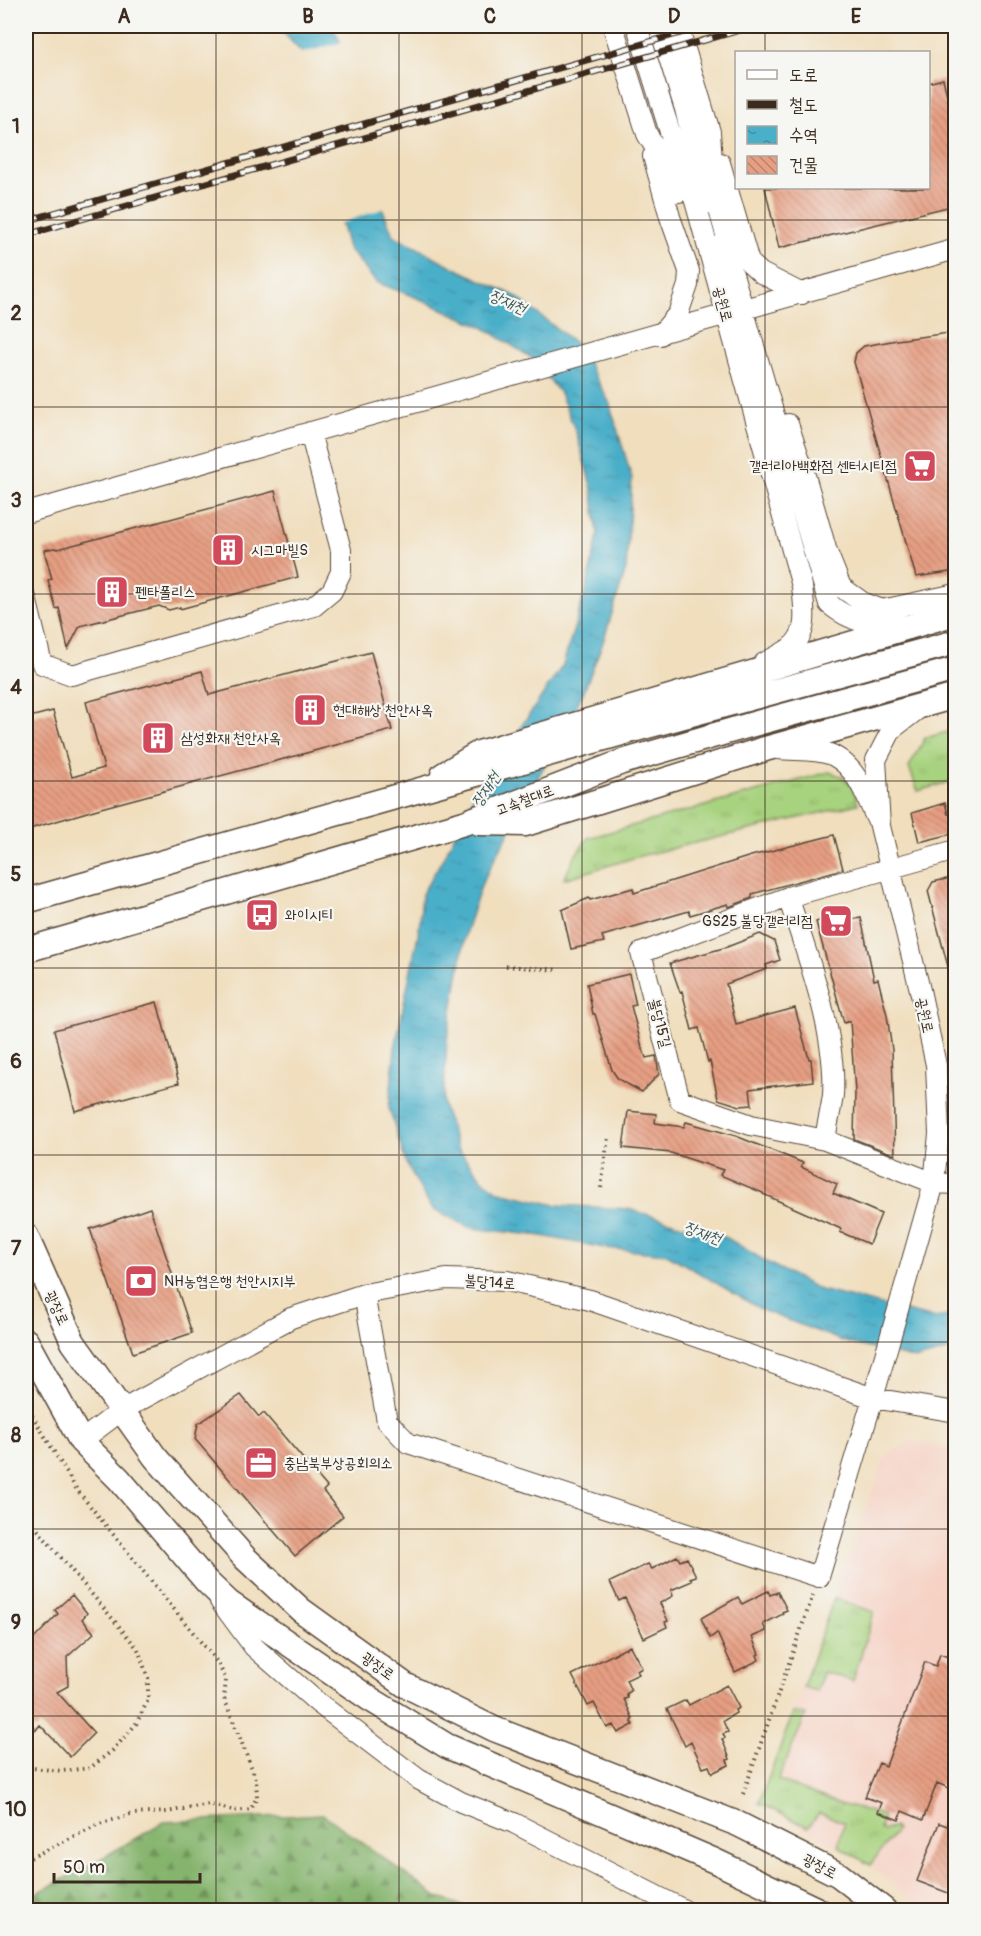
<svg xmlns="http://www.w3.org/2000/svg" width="981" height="1936" font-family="Pangolin,'Poor Story',sans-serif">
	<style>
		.built { fill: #f6d2c4 }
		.grass { fill: url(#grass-tufts); stroke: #717e4e; stroke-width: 1.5 }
		.forest { fill: url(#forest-firs); stroke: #606f46; stroke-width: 1.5 }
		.water { fill: url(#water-ripples); stroke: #426c74; stroke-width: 1.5 }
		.pier { fill: #f0debd }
		.building { fill: url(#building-back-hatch) }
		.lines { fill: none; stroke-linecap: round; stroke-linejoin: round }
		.minor-casing { stroke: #564536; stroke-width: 22 }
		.major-casing { stroke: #564536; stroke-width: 27 }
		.path { stroke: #564536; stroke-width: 4; stroke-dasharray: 1.5 4.5; stroke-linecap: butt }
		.minor { stroke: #fff; stroke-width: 20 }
		.major { stroke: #fff; stroke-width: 24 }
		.rail-casing { stroke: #3b2a1e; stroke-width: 7 }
		.rail { stroke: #f6f6f2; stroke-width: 4.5; stroke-dasharray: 14; stroke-linecap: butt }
		.grid { fill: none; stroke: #3b2a1e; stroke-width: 1.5; stroke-opacity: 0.55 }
		.labels { text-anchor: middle; stroke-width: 4.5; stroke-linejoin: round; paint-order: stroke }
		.street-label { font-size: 15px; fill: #3b2a1e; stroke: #f6f6f2 }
		.poi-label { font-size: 15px; fill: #3b2a1e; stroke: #f6f6f2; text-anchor: start }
		.water-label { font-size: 16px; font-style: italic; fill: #40595a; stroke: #f6f6f2 }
		.neatline { fill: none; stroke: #3b2a1e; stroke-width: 2 }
		.grid-label { font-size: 20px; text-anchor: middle; font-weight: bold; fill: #3b2a1e }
	</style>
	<defs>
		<pattern id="grass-tufts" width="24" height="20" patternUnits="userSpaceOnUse" patternTransform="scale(1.5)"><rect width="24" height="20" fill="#a7d27e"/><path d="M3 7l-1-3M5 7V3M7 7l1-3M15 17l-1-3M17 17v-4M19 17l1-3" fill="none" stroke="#91b46c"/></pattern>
		<pattern id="forest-firs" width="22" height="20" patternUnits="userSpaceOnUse" patternTransform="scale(1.5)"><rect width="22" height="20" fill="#85b46d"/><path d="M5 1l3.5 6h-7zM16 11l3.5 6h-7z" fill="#6e9359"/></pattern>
		<pattern id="water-ripples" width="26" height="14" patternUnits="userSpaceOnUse" patternTransform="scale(1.5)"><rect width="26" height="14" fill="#4aafc9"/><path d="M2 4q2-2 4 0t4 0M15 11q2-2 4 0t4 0" fill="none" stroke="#3f8fa3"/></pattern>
		<pattern id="building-back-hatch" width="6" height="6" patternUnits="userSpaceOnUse" patternTransform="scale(1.5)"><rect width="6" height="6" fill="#e79f83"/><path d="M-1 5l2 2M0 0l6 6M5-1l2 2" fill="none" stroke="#bc826b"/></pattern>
	</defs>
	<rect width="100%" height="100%" fill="#f6f6f2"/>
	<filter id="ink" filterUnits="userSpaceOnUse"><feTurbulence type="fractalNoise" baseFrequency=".0167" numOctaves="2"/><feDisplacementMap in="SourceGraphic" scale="12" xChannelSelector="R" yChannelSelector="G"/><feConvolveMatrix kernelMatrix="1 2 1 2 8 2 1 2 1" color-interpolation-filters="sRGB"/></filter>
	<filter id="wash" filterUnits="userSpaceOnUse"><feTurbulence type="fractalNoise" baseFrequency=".008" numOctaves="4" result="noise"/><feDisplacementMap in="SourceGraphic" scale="24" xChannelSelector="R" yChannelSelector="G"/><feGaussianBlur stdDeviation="1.35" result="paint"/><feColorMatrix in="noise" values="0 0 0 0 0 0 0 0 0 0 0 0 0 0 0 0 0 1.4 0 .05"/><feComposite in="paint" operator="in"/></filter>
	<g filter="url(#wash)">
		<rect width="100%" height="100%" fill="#f0debd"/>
		<path class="built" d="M912 1440 955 1452V1910H922L870 1865 759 1803 885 1456Z"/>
		<path class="grass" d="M955 730V780L918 791 909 767 925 738Z
			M829 772C849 777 853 785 858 804L640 856 564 879 575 856 588 838Z
			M834 1598 874 1612 853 1681 824 1672 816 1691 803 1687Z
			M793 1713 806 1715 778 1780 843 1805 884 1815 880 1829 884 1831 891 1827H894L896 1831 870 1865 838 1846 844 1822 819 1813 808 1827 759 1803Z"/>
		<path class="forest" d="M323 1814 437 1897 473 1910H26V1899L99 1860 163 1822Z"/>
		<path class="water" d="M274 26H327L336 33 356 77 379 200 393 235 461 271 515 296 579 346 609 402 632 478 626 569 603 642 583 693 482 883 466 931 447 1039 443 1105 457 1148 482 1179 500 1192 556 1205 629 1209 727 1238 770 1264 820 1290 934 1318 955 1315V1349L917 1359 848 1343 764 1311 667 1254 605 1248 542 1236 471 1228 431 1208 406 1163 389 1108 395 1048 419 930 422 894 445 855 470 802 563 665 587 586 598 535 592 489 576 432 560 393 532 358 483 327 415 297 376 282 348 248 338 211 318 91 306 57 279 28Z"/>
		<path class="pier" d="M343 42 359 76 382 199 385 208 338 224 315 92 303 58 299 54Z"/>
		<g id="blocks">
			<path class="building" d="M943 79 956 131V205L779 248 765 188H928V83Z
				M956 332V571L916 577 854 362 856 353 864 346 897 340Z
				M275 491 298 577 180 609V607L169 610 159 606 80 626 68 649 59 608 56 609 48 580 52 579 44 550 54 548 58 549Z
				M371 652 392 730 101 808 26 830V718L53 711 72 777 104 768 86 702 202 671 209 695Z
				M945 803 948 814 956 812V833L919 842 912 813Z
				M834 835 843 869 752 894V898L729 907 728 904 690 915 689 911 602 936 604 942 571 949 562 910 589 898 590 900 633 888 634 893 751 856Z
				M956 877V978H951L928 891 933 882Z
				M848 911 851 920 861 918 874 980 878 979 887 1015 892 1050 895 1155 854 1139 855 1092 850 1021 844 1023 816 922Z
				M760 934 774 941 780 960 766 965 767 969 726 984 736 1024 795 1008 809 1059H811L813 1081 750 1089 752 1105 740 1106 718 1099 710 1061 708 1062 699 1028 692 1030 682 991 680 992 670 963 727 947Z
				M629 974 636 1005 631 1006 642 1047 646 1058 656 1056 659 1074 642 1092 618 1079 612 1070 595 1014H593L587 984Z
				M157 1002 179 1083 75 1111 54 1030Z
				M628 1111 656 1114 655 1123 684 1127 686 1122 736 1136 803 1163 801 1167 837 1184 833 1193 881 1214 869 1244 840 1232 841 1229 763 1194V1193L720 1175 723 1170 671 1153 623 1148Z
				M150 1208 192 1333 133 1353 90 1229Z
				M241 1395 259 1417 264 1413 327 1487 323 1491 343 1516 295 1556 195 1439 198 1424Z
				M677 1556 680 1561 687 1558 696 1576 690 1578 692 1581 671 1590 673 1596 660 1603 668 1621 665 1622 667 1627 644 1638 625 1598 619 1601 610 1582 648 1564 652 1569Z
				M768 1591 770 1595 778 1592 787 1610 782 1612 783 1614 763 1624 766 1631 752 1637 759 1654 757 1655 759 1660 735 1672 717 1633 710 1638 701 1618 738 1597 742 1604Z
				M72 1595 87 1613 82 1619 94 1633 67 1657 68 1686 57 1692 94 1733 70 1757 40 1725 36 1730 26 1717V1647L58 1614 55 1610Z
				M630 1646 642 1668 637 1671 639 1674 626 1680 631 1691 626 1694 628 1698 624 1699 633 1719 631 1721 633 1725 618 1733 613 1725 607 1728 594 1703 588 1706 572 1675Z
				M940 1654 956 1660V1791L937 1783 923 1820 902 1811 899 1820 878 1812 882 1803 865 1797 879 1763 886 1766 925 1662 936 1666Z
				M727 1685 739 1708 735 1710 736 1713 723 1721 728 1732 723 1734 725 1738 722 1739 730 1759 727 1760 729 1765 712 1773 709 1766 703 1768 691 1742 685 1746 667 1709 686 1700 689 1705Z
				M939 1823 956 1829V1896L917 1881Z"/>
		</g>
	</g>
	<g filter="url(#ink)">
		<use href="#blocks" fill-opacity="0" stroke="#564536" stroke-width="1.5"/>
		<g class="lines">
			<defs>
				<path id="minor" d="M613 26 647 134 674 179 679 192
					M637 26 679 161 695 201 802 586C804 608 810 633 790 648 782 654 773 658 764 663
					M659 26 685 109 708 203
					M678 26 710 132 714 192 733 260
					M653 156 670 217 689 271 688 285 678 314 660 335
					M720 163 749 262 761 273 802 294
					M719 246 725 266 733 274 829 604C852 623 873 626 901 624
					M788 424 804 472 827 552 841 587 862 602 882 610 956 594
					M26 513C335 424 646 339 956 249
					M26 598 42 664 72 675 314 606 332 591 341 572V550L310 432
					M778 749C795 751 819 748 834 756 857 768 866 796 876 818
					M956 850 788 897 641 953 680 1100 751 1125 825 1140 934 1183 956 1184
					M788 897C807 954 837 1034 833 1095 831 1110 827 1125 825 1140
					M364 1294 387 1421 408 1443 819 1577 873 1398 934 1183 939 1134 936 1065 920 990 880 826 876 760 892 729 918 709
					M81 1441 122 1410 291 1318 364 1294 446 1279 507 1281 590 1300 873 1398 956 1412
					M220 1601 254 1647 317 1702 418 1779 461 1802 514 1823 684 1910"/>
				<path id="major" d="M443 775 479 753 956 613
					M479 823 525 824 765 749 956 696
					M26 901 640 728 956 642
					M26 950 464 823 622 762 750 725 956 669
					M26 1236 73 1342 155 1457 245 1558 301 1610 405 1685 494 1729 738 1824 839 1875 884 1910
					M26 1341 81 1441 119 1479 207 1582 229 1603 370 1699 447 1746 715 1861 818 1910"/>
			</defs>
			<use href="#minor" class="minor-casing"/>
			<use href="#major" class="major-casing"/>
			<path class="path" d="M506 966 558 970
				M601 1188 608 1137
				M26 1405 77 1490 218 1663 226 1680 224 1698 256 1779 257 1797 251 1809 234 1811 209 1804 167 1812 133 1814 99 1824 26 1860
				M26 1516 138 1649 148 1678V1700L136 1724 113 1750 90 1768 62 1771 32 1768 26 1764
				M743 1794 813 1595"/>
			<use href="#minor" class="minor"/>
			<use href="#major" class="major"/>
			<defs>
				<path id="rail" d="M26 221 705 26
					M26 235 754 26"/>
			</defs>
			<use href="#rail" class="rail-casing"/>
			<use href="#rail" class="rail"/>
		</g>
	</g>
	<path class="grid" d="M216 26V1910M399 26V1910M582 26V1910M765 26V52M765 188V1910M26 220H956M26 407H956M26 594H956M26 781H956M26 968H956M26 1155H956M26 1342H956M26 1529H956M26 1716H956"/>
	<defs>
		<symbol id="supermarket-square" viewBox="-11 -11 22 22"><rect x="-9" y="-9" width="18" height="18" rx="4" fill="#d1495b" stroke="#f6f6f2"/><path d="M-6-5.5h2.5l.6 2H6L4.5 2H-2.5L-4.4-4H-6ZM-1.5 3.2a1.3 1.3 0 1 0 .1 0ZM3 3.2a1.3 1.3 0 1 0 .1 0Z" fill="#fff"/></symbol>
		<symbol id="building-square" viewBox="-11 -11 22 22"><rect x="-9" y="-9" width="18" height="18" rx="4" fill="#d1495b" stroke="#f6f6f2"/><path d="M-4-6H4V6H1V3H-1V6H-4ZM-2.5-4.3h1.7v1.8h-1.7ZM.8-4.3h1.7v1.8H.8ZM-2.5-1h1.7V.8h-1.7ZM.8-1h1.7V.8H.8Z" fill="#fff"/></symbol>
		<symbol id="bus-square" viewBox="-11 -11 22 22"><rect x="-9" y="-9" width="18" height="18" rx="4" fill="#d1495b" stroke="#f6f6f2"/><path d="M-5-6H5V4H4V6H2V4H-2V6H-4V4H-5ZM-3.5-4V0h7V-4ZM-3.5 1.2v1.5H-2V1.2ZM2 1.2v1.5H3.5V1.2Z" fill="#fff"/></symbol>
		<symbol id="bank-square" viewBox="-11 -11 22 22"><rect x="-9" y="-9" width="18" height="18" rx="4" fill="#d1495b" stroke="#f6f6f2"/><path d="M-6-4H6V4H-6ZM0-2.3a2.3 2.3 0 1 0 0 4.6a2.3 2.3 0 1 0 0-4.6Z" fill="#fff"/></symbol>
		<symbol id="office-square" viewBox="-11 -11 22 22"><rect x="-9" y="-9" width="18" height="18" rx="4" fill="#d1495b" stroke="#f6f6f2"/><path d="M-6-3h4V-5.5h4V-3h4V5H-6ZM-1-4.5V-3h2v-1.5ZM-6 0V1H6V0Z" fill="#fff"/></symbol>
	</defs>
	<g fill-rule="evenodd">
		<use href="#supermarket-square" x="901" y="447" width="38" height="38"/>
		<use href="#building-square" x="209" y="531" width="38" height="38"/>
		<use href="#building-square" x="93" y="573" width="38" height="38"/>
		<use href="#building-square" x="291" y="691" width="38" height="38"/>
		<use href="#building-square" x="139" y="719" width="38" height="38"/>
		<use href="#bus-square" x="243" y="896" width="38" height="38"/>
		<use href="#supermarket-square" x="817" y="902" width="38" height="38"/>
		<use href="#bank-square" x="122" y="1262" width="38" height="38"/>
		<use href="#office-square" x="242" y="1444" width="38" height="38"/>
	</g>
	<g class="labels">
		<g class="street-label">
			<text transform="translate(723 304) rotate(75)" y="5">공원로</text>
			<text transform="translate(525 800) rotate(-21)" y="5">고속철대로</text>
			<text transform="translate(925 1015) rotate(78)" y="5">공원로</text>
			<text transform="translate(660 1023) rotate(75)" y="5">불당15길</text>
			<text transform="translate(490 1282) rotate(4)" y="5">불당14로</text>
			<text transform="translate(57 1308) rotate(65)" y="5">광장로</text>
			<text transform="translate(378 1666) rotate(36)" y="5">광장로</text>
			<text transform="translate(820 1866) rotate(28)" y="5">광장로</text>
		</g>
		<g class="poi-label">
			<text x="897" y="471" text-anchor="end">갤러리아백화점 센터시티점</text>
			<text x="251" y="555">시그마빌S</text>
			<text x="135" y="597">펜타폴리스</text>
			<text x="333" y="715">현대해상 천안사옥</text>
			<text x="181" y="743">삼성화재 천안사옥</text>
			<text x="285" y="920">와이시티</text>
			<text x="813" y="926" text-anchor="end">GS25 불당갤러리점</text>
			<text x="164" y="1286">NH농협은행 천안시지부</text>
			<text x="284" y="1468">충남북부상공회의소</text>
		</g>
		<g class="water-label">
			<text transform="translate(508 301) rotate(24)" y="6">장재천</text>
			<text transform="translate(485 789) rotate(-56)" y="6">장재천</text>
			<text transform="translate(703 1232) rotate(20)" y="6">장재천</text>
		</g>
	</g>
	<rect width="981" height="1936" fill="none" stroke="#f6f6f2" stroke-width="66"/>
	<rect x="735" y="51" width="195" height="138" fill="#f6f6f2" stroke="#aba49d" stroke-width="1.5"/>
	<rect x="747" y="70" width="30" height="9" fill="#ffffff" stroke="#aba49d" stroke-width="1.5"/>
	<text x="789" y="81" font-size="18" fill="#3b2a1e">도로</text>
	<rect x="747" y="100" width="30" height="9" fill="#3b2a1e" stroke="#aba49d" stroke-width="1.5"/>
	<text x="789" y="111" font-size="18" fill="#3b2a1e">철도</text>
	<rect x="747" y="126" width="30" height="18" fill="url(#water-ripples)" stroke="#aba49d" stroke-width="1.5"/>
	<text x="789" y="141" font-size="18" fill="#3b2a1e">수역</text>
	<rect x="747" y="156" width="30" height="18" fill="url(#building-back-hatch)" stroke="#aba49d" stroke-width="1.5"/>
	<text x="789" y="171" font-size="18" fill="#3b2a1e">건물</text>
	<path d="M54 1873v9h146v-9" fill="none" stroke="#3b2a1e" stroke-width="3"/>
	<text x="63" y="1873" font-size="18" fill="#3b2a1e" stroke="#f6f6f2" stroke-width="4.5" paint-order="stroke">50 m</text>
	<rect x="33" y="33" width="915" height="1870" class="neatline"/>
	<g class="grid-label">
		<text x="124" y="23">A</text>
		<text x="308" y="23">B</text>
		<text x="490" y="23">C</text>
		<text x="674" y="23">D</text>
		<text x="856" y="23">E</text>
		<text x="16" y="133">1</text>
		<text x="16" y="320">2</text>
		<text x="16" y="507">3</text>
		<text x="16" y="694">4</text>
		<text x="16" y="881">5</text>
		<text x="16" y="1068">6</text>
		<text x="16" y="1255">7</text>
		<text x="16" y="1442">8</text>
		<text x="16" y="1629">9</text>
		<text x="16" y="1816">10</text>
	</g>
</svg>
